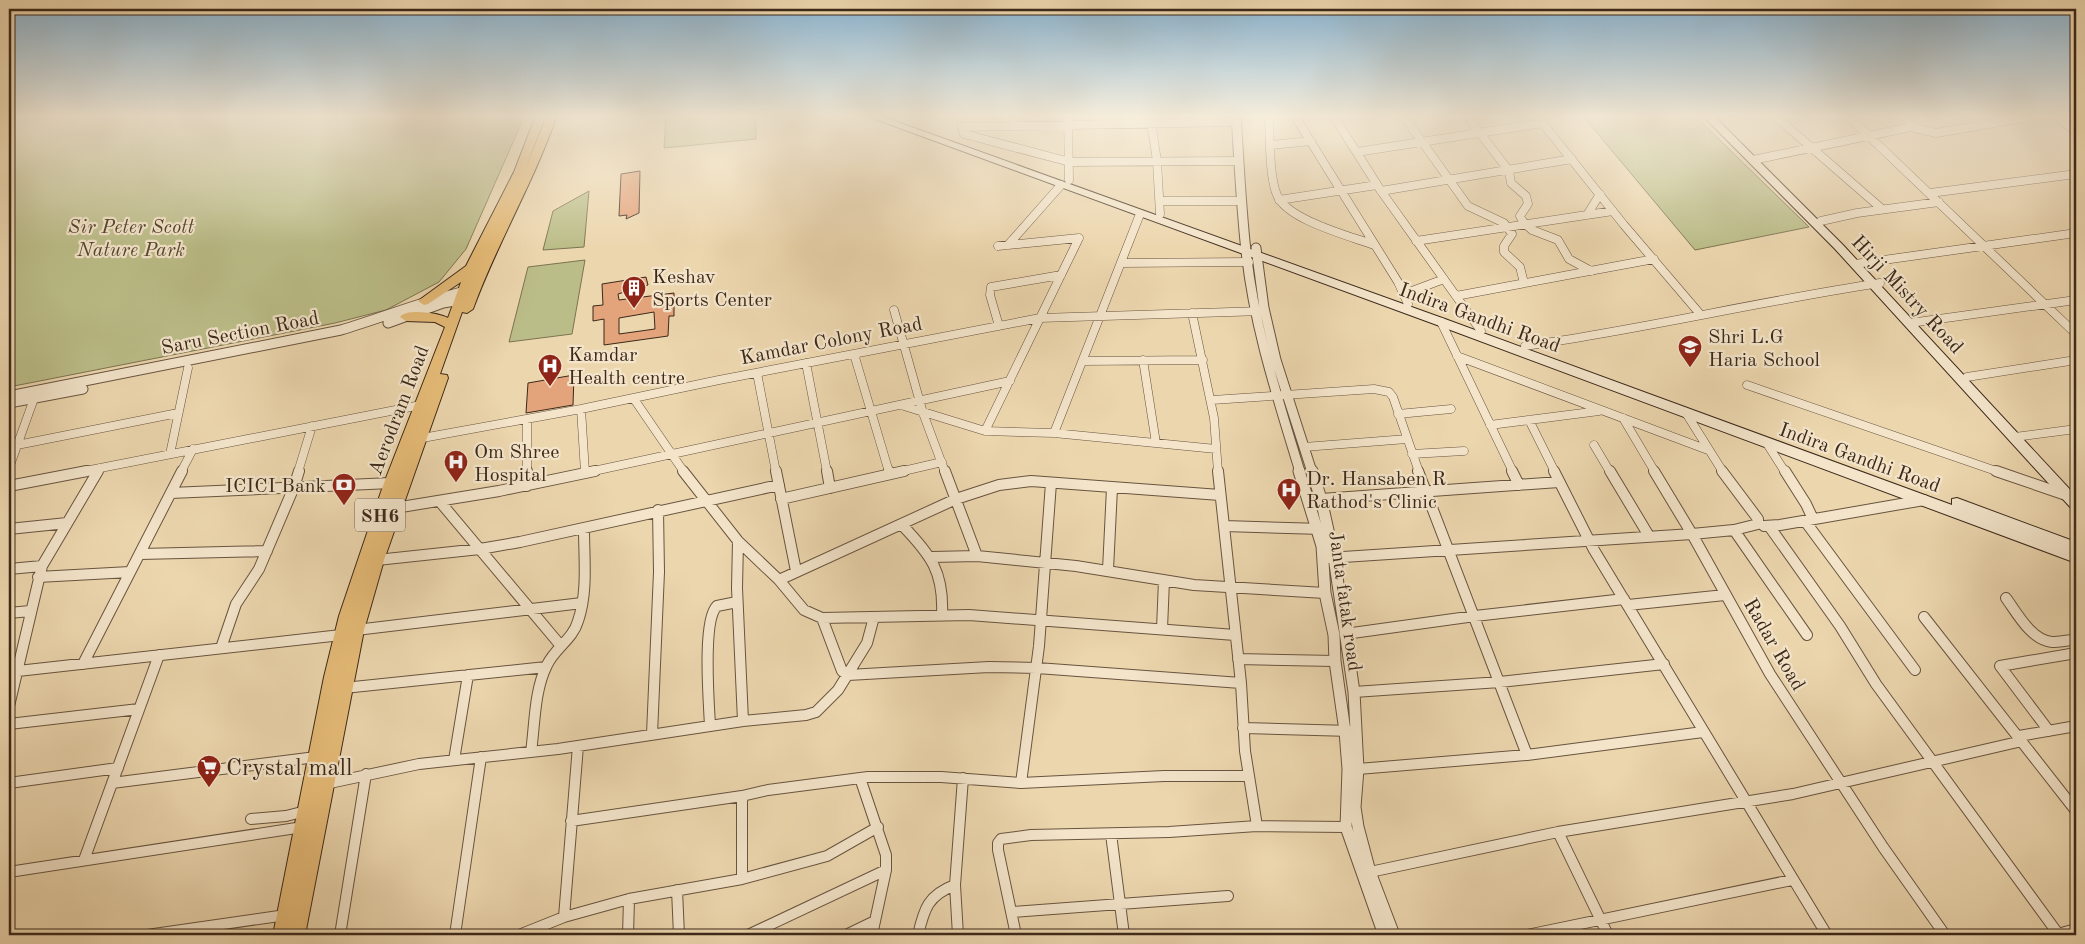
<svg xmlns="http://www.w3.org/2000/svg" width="2085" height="944" font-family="'Old Standard TT',serif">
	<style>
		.green { fill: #bbbd88; stroke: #7c7351 }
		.building { fill: #e4a47b; stroke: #3c291a; fill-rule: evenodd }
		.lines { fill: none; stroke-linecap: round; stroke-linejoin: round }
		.minor-far1-casing { stroke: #68543f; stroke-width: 9 }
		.minor-casing { stroke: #68543f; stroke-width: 12 }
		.tertiary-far1-casing { stroke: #68543f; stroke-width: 11 }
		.tertiary-casing { stroke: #68543f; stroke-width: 13 }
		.secondary-casing { stroke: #3c291a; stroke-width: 2 }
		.primary-casing { stroke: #3c291a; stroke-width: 2 }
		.minor-far1 { stroke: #f3e4ca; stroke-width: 8 }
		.minor { stroke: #f3e4ca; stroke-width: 10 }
		.tertiary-far1 { stroke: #f3e4ca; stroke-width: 9 }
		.tertiary { stroke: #f3e4ca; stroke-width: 11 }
		.secondary { fill: #f3e4ca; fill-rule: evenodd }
		.primary { fill: #e6bb77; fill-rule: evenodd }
		.labels { text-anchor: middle; stroke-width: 4.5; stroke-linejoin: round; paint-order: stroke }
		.shield { fill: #f3e4ca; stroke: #73614f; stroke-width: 1 }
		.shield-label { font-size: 19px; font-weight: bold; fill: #3c291a }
		.park-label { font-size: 20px; font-style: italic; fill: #554730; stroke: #f3e4ca }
		.poi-label { font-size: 20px; fill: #3c291a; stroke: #f3e4ca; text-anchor: start }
		.street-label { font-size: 20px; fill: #3c291a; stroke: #f3e4ca }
		.near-poi-label { font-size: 24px; fill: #3c291a; stroke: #f3e4ca; text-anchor: start }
	</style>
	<rect width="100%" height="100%" fill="#ecd6ae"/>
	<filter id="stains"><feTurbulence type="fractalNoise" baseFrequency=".004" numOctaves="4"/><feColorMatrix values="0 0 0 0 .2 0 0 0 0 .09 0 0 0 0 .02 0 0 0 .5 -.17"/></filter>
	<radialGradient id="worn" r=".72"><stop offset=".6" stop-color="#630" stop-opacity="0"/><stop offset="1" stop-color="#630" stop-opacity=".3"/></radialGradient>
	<path class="green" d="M9 115H525L466 249 439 282 386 310 335 323 9 387Z
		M699 115H755L756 139 664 148 666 118Z
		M1582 115H1694L1809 227 1695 250Z
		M589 191 584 247 543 250 553 211Z
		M585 260 572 334 509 342 528 267Z"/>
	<path class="building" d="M640 171 639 213 626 219 627 215 619 216 621 174Z
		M646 277 648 285 618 294 619 300 674 293V316H669L668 336 604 345V319L593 321V306L603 305 602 284ZM654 312 655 329 619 334V318Z
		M574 375 573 405 526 413 528 383Z"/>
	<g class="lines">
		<defs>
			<path id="minor-far1" d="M1068 115 1069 180
				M1150 115 1157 161 1160 214
				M1269 115C1270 136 1269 177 1277 195 1287 220 1350 236 1374 245
				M1294 115 1398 282 1408 304
				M1333 115 1381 191 1481 331
				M1403 115 1468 206 1504 223 1512 234 1504 246V252L1520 267 1524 283
				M1466 115 1509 171 1511 183 1526 196 1528 204 1520 216 1524 223 1532 230 1558 240 1569 259 1591 271
				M1536 115 1624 225 1700 314
				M1774 115 1882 209
				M1847 115 2076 334
				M1906 115 1911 127
				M2055 115 2076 132
				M1236 122 962 127 964 134 1070 162 1238 161
				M1271 145 1311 141
				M1357 152 1543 123
				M1753 160 1911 127 1936 133 2042 115
				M1381 191 1572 159
				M1930 193 2076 174
				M1279 200 1377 185
				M1160 201H1241
				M1587 215 1600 194
				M1821 221 1857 213 1939 202
				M1416 241 1613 211
				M1008 245 1061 185
				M998 246 1079 238
				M1121 263 1249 262
				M1855 264 2076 233
				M1404 294 1444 279
				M1456 296 1654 259
				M894 310 923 413 945 472
				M1192 313 1214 418 1218 472
				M1441 322 1513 472
				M1910 323 2076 300
				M999 326 990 295 991 287 1061 275
				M1525 346C1644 329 1761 301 1880 283
				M854 354 889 472
				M1457 356 1708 450
				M1143 360 1156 443
				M1083 361 1203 360
				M806 363 827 472
				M757 373 776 472
				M1967 377 2076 360
				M1747 385 1999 472
				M634 399 684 472
				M1212 400 1374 389 1389 392 1393 397 1419 472
				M904 406 985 431 1054 433 1216 449
				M581 409 585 472
				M1686 413 1723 472
				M1398 414 1451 409
				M1623 418 1655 472
				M527 419V472
				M1529 420 1555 472
				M1490 425 1599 411
				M985 431 1079 238
				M1054 433 1140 214
				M2015 437 2076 429
				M417 439 581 409 719 380 1040 318 1263 311
				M1766 442 1785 472
				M17 445 178 413
				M1594 445 1610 472
				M1304 447 1407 439
				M170 454 188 368
				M1412 454 1464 451
				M9 468 36 393
				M80 472 421 405
				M98 472 100 468
				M181 472 193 449
				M298 472 312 426
				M589 472 1010 381
				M899 472 942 462"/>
			<path id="minor" d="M527 471V486
				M585 471V473
				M683 471 738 541 779 580 804 610 822 618 969 615 1235 635
				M776 471 796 571
				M827 471 830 488
				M889 471 890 474
				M945 471 977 556
				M1218 471 1241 683 1245 751 1257 826
				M1418 471 1527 755
				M1512 471 1519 485
				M1554 471 1594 550 1827 935
				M1610 471 1649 536
				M1722 471 1758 519V524L1734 530 1692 534 1770 674 1883 847 1945 935
				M1785 471 1806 504 1813 519
				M1996 471 2066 495
				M9 486 87 471
				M171 493 391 483
				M781 499 904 471
				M1321 499 1559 482
				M441 503 561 646
				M395 508 499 491 595 471
				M1805 521 1915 670
				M902 525C931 555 944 572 942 615
				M1224 526 1323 529
				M1764 526 1780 525 1924 500
				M1769 526 1840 626 1876 684 2059 935
				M9 529 67 523
				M1734 530 1807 635
				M738 541 737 588 743 721
				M140 554 267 551
				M932 557 977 556 1076 566 1194 585 1325 593
				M1328 558 1692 534 1654 471
				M377 560 480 549 520 542 779 485
				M9 569 42 566
				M1108 570 1112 488
				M38 577 130 572
				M779 580 956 499 999 485 1031 481 1220 495
				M2006 598C2017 613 2031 640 2052 642 2060 642 2068 640 2076 640
				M1628 605 1725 595
				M9 613 30 611
				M1924 617 2076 811
				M822 618 842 671 848 675 989 667 1037 668 1241 683
				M1162 629 1164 580
				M356 630 582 603
				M1345 634 1475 616 1624 599
				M221 648 236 604 259 569 294 487 299 471
				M1238 659 1335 661
				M83 664 182 471
				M9 672 341 635
				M344 688 546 667
				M1354 692 1500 682 1664 664
				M9 706 42 566 98 471
				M9 724 139 709
				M710 726C709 703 702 620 717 606L737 602
				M1243 728 1351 731
				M2049 731 2000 666 2076 653
				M652 734 659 572 658 510
				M2019 736 2076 726
				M531 752C535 724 534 691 547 665 555 648 573 639 578 621 588 592 584 559 584 529
				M454 760 468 675
				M1358 769 1527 755 1703 732
				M860 778 886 855V870L872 935
				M9 783 118 768
				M112 783 316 757
				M1021 783 1039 646 1051 483
				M325 784 419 764 558 749 743 721 806 715 816 712 838 690 867 643 874 617
				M742 796V879
				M251 819 286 816 306 811
				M571 821 742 796 768 790 868 777H941L1021 783 1164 776H1249
				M1558 832 1608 935
				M1111 834 1124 935
				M84 860 159 655
				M9 872 303 827
				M1370 872 1558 832 1793 794 2022 741
				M677 890 679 935
				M1012 912 1228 896
				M564 917 578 746
				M147 935 286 915
				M340 935 366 774
				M455 935 481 757
				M519 935 564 917 629 899 742 879 827 856 878 827
				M628 935 629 899
				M748 935 886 870
				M846 935 875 921
				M918 935C924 909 928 895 955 885
				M958 935 955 885 963 778
				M1016 935 998 850V843L1001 839 1031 835 1169 832 1257 826 1346 827
				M1527 935 1792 880
				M2054 935 2076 929"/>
			<path id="tertiary-far1" d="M1236 115C1239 160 1241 206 1246 251 1254 327 1278 399 1300 472
				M1256 248 1264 308 1276 360 1312 472
				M388 323 443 303 467 299
				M9 396 341 330C384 317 426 300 470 290
				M9 403 83 389"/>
			<path id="tertiary" d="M1299 471 1322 546 1325 593 1334 635 1335 661 1345 731 1348 769 1346 827 1384 935
				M1312 471 1321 499 1334 557 1354 692 1358 769 1355 807 1358 827 1370 872 1394 935"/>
			<path id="secondary" d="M864 115H878L1445 319 1952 505V499L1957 498 2076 542V563L1437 325Z
				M1702 115H1713L1843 245 2076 496V509L2071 508 1835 249Z"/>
			<path id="primary" d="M536 115H546L526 167 547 115H557C534 182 497 243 473 309L467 313 462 312 440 374 447 375 448 378 384 560 364 630 305 935H273L324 677 339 616 384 483 445 327 435 322 406 321 400 317C406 308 438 313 448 318L461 282 428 304 424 305 418 301 466 266 514 172Z"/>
		</defs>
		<use href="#minor-far1" class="minor-far1-casing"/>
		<use href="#minor" class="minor-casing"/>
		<use href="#tertiary-far1" class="tertiary-far1-casing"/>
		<use href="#tertiary" class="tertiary-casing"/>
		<use href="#secondary" class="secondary-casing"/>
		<use href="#primary" class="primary-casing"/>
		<use href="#minor-far1" class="minor-far1"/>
		<use href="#minor" class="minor"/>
		<use href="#tertiary-far1" class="tertiary-far1"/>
		<use href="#tertiary" class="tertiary"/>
		<use href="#secondary" class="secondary"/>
		<use href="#primary" class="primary"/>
	</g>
	<linearGradient id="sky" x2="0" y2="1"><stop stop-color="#89b5d3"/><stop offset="0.47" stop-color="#f6eddb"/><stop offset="1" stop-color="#f6eddb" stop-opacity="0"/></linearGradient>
	<rect width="2085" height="247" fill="url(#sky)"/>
	<defs>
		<symbol id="building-pin" viewBox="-11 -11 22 30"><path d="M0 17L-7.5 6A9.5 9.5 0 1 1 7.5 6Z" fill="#8f2418" stroke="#f3e4ca"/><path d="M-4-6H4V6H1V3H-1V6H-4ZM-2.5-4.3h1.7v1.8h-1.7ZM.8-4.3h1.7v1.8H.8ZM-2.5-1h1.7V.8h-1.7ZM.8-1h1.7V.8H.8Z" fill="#fff"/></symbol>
		<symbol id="school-pin" viewBox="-11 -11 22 30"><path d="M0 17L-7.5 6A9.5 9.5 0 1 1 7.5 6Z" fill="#8f2418" stroke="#f3e4ca"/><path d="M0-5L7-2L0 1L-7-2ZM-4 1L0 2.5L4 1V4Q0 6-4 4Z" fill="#fff"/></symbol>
		<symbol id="hospital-pin" viewBox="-11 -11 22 30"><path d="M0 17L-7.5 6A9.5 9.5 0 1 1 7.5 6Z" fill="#8f2418" stroke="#f3e4ca"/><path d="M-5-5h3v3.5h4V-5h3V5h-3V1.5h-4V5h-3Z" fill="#fff"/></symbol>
		<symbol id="bank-pin" viewBox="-11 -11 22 30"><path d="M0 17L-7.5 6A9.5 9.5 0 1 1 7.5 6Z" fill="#8f2418" stroke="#f3e4ca"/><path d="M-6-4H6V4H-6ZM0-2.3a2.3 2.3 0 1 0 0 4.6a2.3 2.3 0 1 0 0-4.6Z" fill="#fff"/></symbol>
		<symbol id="supermarket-pin" viewBox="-11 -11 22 30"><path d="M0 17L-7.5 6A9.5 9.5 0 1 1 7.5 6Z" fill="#8f2418" stroke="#f3e4ca"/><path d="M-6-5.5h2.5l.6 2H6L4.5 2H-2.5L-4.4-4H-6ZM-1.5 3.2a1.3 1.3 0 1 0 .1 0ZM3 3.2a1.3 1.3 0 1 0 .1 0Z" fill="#fff"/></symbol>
	</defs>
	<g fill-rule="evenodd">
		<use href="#building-pin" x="620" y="274" width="28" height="38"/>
		<use href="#school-pin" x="1676" y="333" width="28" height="38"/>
		<use href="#hospital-pin" x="536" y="352" width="28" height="38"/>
		<use href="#hospital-pin" x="442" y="448" width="28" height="38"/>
		<use href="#bank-pin" x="330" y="471" width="28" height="38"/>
		<use href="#hospital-pin" x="1275" y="476" width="28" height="38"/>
		<use href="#supermarket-pin" x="195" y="753" width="28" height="38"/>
	</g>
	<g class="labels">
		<rect class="shield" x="355" y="498.5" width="50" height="33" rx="4"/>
		<g class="shield-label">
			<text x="380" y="522">SH6</text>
		</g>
		<g class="park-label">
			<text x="131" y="233">Sir Peter Scott<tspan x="131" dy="23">Nature Park</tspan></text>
		</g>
		<g class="poi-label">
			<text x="652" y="283">Keshav<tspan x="652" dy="23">Sports Center</tspan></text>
			<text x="1708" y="343">Shri L.G<tspan x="1708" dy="23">Haria School</tspan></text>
			<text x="568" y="361">Kamdar<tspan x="568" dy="23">Health centre</tspan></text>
			<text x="474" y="458">Om Shree<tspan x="474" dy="23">Hospital</tspan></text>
			<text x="1306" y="485">Dr. Hansaben R<tspan x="1306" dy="23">Rathod's Clinic</tspan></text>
			<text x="326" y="492" text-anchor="end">ICICI Bank</text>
		</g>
		<g class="street-label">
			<text transform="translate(1908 294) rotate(47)" y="7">Hirji Mistry Road</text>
			<text transform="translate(1480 317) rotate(20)" y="7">Indira Gandhi Road</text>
			<text transform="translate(240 332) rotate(-11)" y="7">Saru Section Road</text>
			<text transform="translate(831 340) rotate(-11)" y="7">Kamdar Colony Road</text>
			<text transform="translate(398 410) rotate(-69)" y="7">Aerodram Road</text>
			<text transform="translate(1860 457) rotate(20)" y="7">Indira Gandhi Road</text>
			<text transform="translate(1346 601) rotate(82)" y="7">Janta fatak road</text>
			<text transform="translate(1775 644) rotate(60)" y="7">Radar Road</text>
		</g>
		<g class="near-poi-label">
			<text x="226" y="775">Crystal mall</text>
		</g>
	</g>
	<rect width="2085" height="944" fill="none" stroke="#ecd6ae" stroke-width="30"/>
	<rect x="10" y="10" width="2065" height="924" fill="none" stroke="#3c291a" stroke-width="2.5"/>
	<rect x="15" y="15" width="2055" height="914" fill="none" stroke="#3c291a"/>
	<rect width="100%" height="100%" filter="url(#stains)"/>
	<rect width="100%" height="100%" fill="url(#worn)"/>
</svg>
